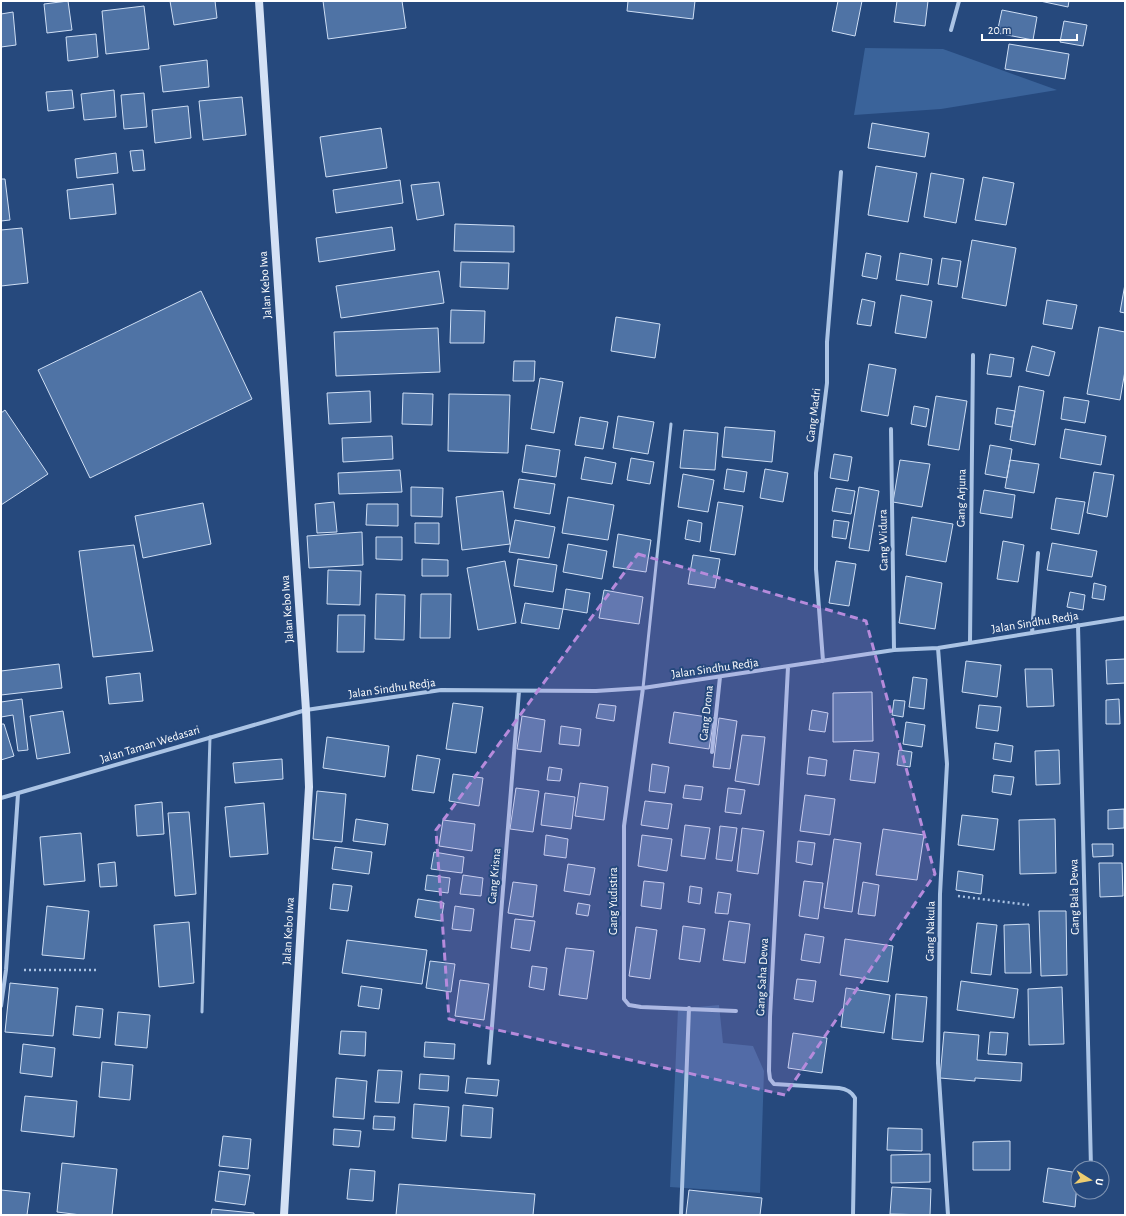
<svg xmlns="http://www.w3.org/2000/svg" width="1126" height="1216" font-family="'Alegreya Sans',sans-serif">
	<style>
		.green { fill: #3a639a }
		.building { fill: #4f73a5; stroke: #cedef4 }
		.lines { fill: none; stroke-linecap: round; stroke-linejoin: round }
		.path { stroke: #abc4e5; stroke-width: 2.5; stroke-dasharray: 2 3; stroke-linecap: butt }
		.lane { stroke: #abc4e5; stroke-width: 3 }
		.street { stroke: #abc4e5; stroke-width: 4 }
		.secondary { stroke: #d4e1f5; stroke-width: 8 }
		.marked { fill: #b68bdc; fill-opacity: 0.2; stroke: #b68bdc; stroke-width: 3; stroke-dasharray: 8 5; stroke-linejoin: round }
		.labels { text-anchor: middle; stroke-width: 4; stroke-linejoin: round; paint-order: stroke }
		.street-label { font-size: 12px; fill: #fff; stroke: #26497d }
	</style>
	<rect width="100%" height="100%" fill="#26497d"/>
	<path class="green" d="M865 48 943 49 1057 90 941 109 854 115Z
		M719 1005 723 1043 753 1046 764 1071 760 1193 670 1187 678 1009Z"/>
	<path class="building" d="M68 1 72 30 47 33 44 4Z
		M170 1H215L217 18 174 25Z
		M323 1H402L406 28 328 39Z
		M628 1H695L693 19 627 11Z
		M838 1H862L855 36 832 31Z
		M897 1H928L925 26 894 22Z
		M1040 1H1069L1068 7Z
		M144 6 149 49 106 54 102 11Z
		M1002 10 1037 17 1033 40 997 33Z
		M13 12 16 45 1 47V14Z
		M1064 21 1087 25 1083 46 1060 42Z
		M96 34 98 57 68 61 66 37Z
		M1009 44 1069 54 1065 79 1005 69Z
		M207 60 209 87 163 92 160 66Z
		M72 90 74 108 48 111 46 92Z
		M114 90 116 117 84 120 81 94Z
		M144 93 147 127 124 129 121 95Z
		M242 97 246 135 203 140 199 101Z
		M188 106 191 138 155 143 152 110Z
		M872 123 929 133 925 157 868 148Z
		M381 128 387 168 326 177 320 137Z
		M143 150 145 170 133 171 130 151Z
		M116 153 118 173 77 178 75 159Z
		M876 166 917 173 908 222 868 215Z
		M931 173 964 179 956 223 924 217Z
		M983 177 1014 183 1006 225 975 220Z
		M1 179H5L10 220 1 221Z
		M400 180 403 203 336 213 333 190Z
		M439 182 444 215 417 220 411 185Z
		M113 184 116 214 70 219 67 190Z
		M455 224 514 226V252L454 251Z
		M392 227 395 250 319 262 316 238Z
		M22 228 28 283 1 286V230Z
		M972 240 1016 248 1006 306 962 298Z
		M866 253 881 256 877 279 862 276Z
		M900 253 932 259 928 285 896 280Z
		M942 258 961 261 957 287 938 284Z
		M461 262 509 263 508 289 460 287Z
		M439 271 444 303 341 318 336 286Z
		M1125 284V313L1120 312Z
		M201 291 252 399 90 478 38 370Z
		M901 295 932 301 926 338 895 333Z
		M862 299 875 302 871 326 857 324Z
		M1047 300 1077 305 1072 329 1043 324Z
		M451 310 485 311 484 343H450Z
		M616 317 660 324 655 358 611 351Z
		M1099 327 1125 332V371L1120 400 1087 394Z
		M438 328 440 372 336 376 334 332Z
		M1032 346 1055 352 1049 376 1026 371Z
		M990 354 1014 358 1011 377 987 374Z
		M514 361H535L534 381H513Z
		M869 364 896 369 888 416 861 411Z
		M540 378 563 382 554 433 531 429Z
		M1019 386 1044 391 1035 445 1010 440Z
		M370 391 371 422 329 424 327 393Z
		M403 393 433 394 432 425 402 424Z
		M449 394 510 395 508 453 448 451Z
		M936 396 967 401 959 450 928 445Z
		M1064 397 1089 401 1085 423 1061 419Z
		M914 406 929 409 926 427 911 424Z
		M997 408 1015 411 1012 427 995 424Z
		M5 410 48 474 1 505V413Z
		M618 416 654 422 648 454 613 448Z
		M580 417 608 422 603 449 575 445Z
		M725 427 775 431 772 462 722 457Z
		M1065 429 1106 436 1101 465 1060 458Z
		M684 430 718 433 715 470 680 468Z
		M392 436 393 459 343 462 342 438Z
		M526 445 560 450 556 477 522 472Z
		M990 445 1012 449 1007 478 985 474Z
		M834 454 852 457 848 481 830 478Z
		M585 457 616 463 612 484 581 479Z
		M631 458 654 462 650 484 627 480Z
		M900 460 930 464 922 507 893 502Z
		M1010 460 1039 464 1034 493 1005 488Z
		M727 469 747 472 744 492 724 489Z
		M765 469 788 473 783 502 760 498Z
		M400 470 402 492 339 494 338 473Z
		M1094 472 1114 475 1107 517 1087 513Z
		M683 474 714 480 708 512 678 507Z
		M519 479 555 484 550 514 514 508Z
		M411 487 443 488 442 517 411 516Z
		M859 487 879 491 869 551 849 548Z
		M836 488 855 491 851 514 832 511Z
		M984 490 1015 495 1012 518 980 513Z
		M503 491 510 544 462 550 456 497Z
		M568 497 614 505 608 540 562 533Z
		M1056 498 1085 502 1079 534 1051 529Z
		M334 502 337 532 317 533 315 504Z
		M718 502 743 506 735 555 710 551Z
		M203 503 211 544 143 558 135 516Z
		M367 504H398V526L366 525Z
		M912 517 953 524 946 562 906 555Z
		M515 520 555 527 549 558 509 552Z
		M688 520 702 523 700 542 685 539Z
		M834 520 849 522 846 539 832 537Z
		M415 523H439V544L415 543Z
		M362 532 363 565 309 568 307 536Z
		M618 534 651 540 646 572 613 567Z
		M376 537H402V560L376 559Z
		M1003 541 1024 545 1018 582 997 579Z
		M1052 543 1097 551 1092 577 1047 570Z
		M568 544 607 551 602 579 563 572Z
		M134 545 153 651 93 657 79 551Z
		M693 555 720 559 715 588 688 584Z
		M422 559 448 560V576H422Z
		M518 559 557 565 553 592 514 586Z
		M505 561 516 623 478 630 467 568Z
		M836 561 856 564 849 606 829 603Z
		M328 570 361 571 360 605 327 604Z
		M906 576 942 583 935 629 899 623Z
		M1094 583 1106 586 1104 600 1092 598Z
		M566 589 590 593 587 613 563 609Z
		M604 590 643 597 639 624 599 618Z
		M1070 592 1085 595 1083 610 1067 607Z
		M376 594 405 595 404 640 375 639Z
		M421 594H451L450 638H420Z
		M525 603 563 609 559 629 521 623Z
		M338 615H365L364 652H337Z
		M1125 659V683L1107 684 1106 660Z
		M966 661 1001 665 997 697 962 692Z
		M59 664 62 688 1 695V671Z
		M1025 669H1052L1054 706 1027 707Z
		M140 673 143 701 109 704 106 677Z
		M913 677 927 679 924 709 909 707Z
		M872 692 873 741 833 742V693Z
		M22 699 28 750 18 751 13 715 1 717V702Z
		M1119 699 1120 724H1106V700Z
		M894 700 905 701 903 717 892 715Z
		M453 703 483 707 476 753 446 749Z
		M599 704 616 706 614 721 596 718Z
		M979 705 1001 707 998 731 976 728Z
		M812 710 828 713 825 732 809 730Z
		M63 711 70 753 37 759 30 716Z
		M674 712 714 718 709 749 669 743Z
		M522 716 545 720 541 752 517 749Z
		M719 718 737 721 730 769 713 767Z
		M906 722 925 725 922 747 903 744Z
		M1 724H4L14 756 1 760Z
		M561 726 581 729 579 746 559 744Z
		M742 735 765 737 759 785 735 781Z
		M327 737 389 746 385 777 323 768Z
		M995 743 1013 746 1011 762 993 759Z
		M854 750 879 753 875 783 850 780Z
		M899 750 912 752 910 767 897 765Z
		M1059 750 1060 784 1036 785 1035 751Z
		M417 755 440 759 434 793 412 790Z
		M809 757 827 760 825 776 807 774Z
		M282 759 283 779 235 783 233 763Z
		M652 764 669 767 665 793 649 791Z
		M549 767 562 769 560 781 547 780Z
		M453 774 483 778 479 806 449 801Z
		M994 775 1014 777 1011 795 992 792Z
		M580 783 608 787 604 820 575 816Z
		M685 785 703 787 701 800 683 798Z
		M516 788 539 791 533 832 510 829Z
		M728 788 745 790 741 814 725 812Z
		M317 791 346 794 342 842 313 839Z
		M545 793 575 797 571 829 541 825Z
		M805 795 835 799 830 835 800 831Z
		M645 801 672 804 668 829 641 825Z
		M162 802 164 834 137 836 135 805Z
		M264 803 268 854 230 857 225 807Z
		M1124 809V828L1108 829V810Z
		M189 812 196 894 175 896 168 813Z
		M962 815 998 819 994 850 958 845Z
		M356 819 388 824 385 845 353 841Z
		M1055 819 1056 873 1020 874 1019 820Z
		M443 820 475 824 472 851 439 846Z
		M685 825 710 828 705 859 681 856Z
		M720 826 737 828 732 861 716 859Z
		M742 828 764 831 758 874 737 871Z
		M883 829 924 835 917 880 876 875Z
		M81 833 85 881 44 885 40 837Z
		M546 835 568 839 566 858 544 855Z
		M642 835 672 839 667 871 638 866Z
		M834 839 861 843 852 912 824 908Z
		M798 841 815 843 812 865 796 862Z
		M1092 844H1113V856L1093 857Z
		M335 847 372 852 369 874 332 869Z
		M434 852 464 857 462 873 431 869Z
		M115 862 117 886 100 887 98 864Z
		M1099 863H1122L1123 896 1100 897Z
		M568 864 595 868 590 895 564 891Z
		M958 871 983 875 981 894 956 890Z
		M427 875 450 878 448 893 425 890Z
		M463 875 483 878 481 896 460 894Z
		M644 881 664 883 661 909 641 906Z
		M804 881 823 883 818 919 799 916Z
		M513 882 537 885 533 917 508 913Z
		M863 882 879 885 875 916 858 914Z
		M333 884 352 886 348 911 330 909Z
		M690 886 702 888 700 904 688 902Z
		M718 892 731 894 728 914 715 913Z
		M418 899 444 903 441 921 415 917Z
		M578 903 590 905 588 916 576 914Z
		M47 906 89 911 84 959 42 955Z
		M455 906 474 909 471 931 452 929Z
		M1039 911H1066L1067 975 1041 976Z
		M515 919 535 921 530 951 511 948Z
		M729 921 750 924 745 963 723 960Z
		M189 922 194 983 159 987 154 925Z
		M977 923 997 925 991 975 971 973Z
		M1029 924 1031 973H1005L1004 925Z
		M683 926 705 929 700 962 679 959Z
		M636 927 657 930 650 979 629 976Z
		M805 934 824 937 820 963 801 960Z
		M845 939 893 946 888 982 840 975Z
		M347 940 427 950 422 984 342 973Z
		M566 948 594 951 587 999 559 995Z
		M430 961 455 964 451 992 426 988Z
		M532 966 547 968 544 990 529 987Z
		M797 979 816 981 813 1002 794 999Z
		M460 980 489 984 484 1020 455 1016Z
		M961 981 1018 989 1014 1018 957 1010Z
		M10 983 58 988 53 1036 5 1032Z
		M361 986 382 989 379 1009 358 1006Z
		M1062 987 1064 1044 1029 1045 1028 989Z
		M846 988 890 995 884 1033 841 1027Z
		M896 994 927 997 923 1042 892 1039Z
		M76 1006 103 1009 100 1038 73 1035Z
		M118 1012 150 1015 147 1048 115 1045Z
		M341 1031 366 1032 365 1056 339 1054Z
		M944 1032 979 1035 977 1060 1022 1063 1021 1081 975 1078V1081L940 1078Z
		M990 1032 1008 1033 1006 1055 988 1054Z
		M793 1033 827 1038 822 1073 788 1068Z
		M425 1042 455 1044 454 1059 424 1057Z
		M23 1044 55 1048 52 1077 20 1073Z
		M102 1062 133 1065 130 1100 99 1097Z
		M378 1070 402 1071 399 1103 375 1102Z
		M420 1074 449 1076 448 1091 419 1089Z
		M336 1078 367 1081 364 1119 333 1117Z
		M467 1078 499 1080 497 1096 465 1093Z
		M25 1096 77 1101 74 1137 21 1131Z
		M414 1104 449 1107 446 1141 412 1138Z
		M463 1105 493 1108 491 1138 461 1136Z
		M374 1116 395 1117 394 1130 373 1129Z
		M888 1128 922 1129V1151L887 1150Z
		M334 1129 361 1131 359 1147 333 1145Z
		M223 1136 251 1139 248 1169 219 1166Z
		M1010 1141V1170H973V1142Z
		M930 1154V1182L891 1183V1155Z
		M62 1163 117 1169 112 1215H81L57 1212Z
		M1048 1168 1078 1173 1075 1207 1043 1202Z
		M350 1169 375 1171 373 1201 347 1199Z
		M219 1171 250 1175 245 1205 215 1201Z
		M399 1184 535 1194 533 1215H396Z
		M892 1187 931 1189 930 1215 890 1214Z
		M1 1190 30 1193 27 1215H1Z
		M689 1190 762 1198 760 1215H686Z
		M212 1209 254 1213V1215H211Z"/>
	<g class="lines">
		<path class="path" d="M958 896 1029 905
			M24 970H99"/>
		<path class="lane" d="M643 688 671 424
			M202 1012 210 737"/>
		<path class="street" d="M951 30 959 1
			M891 429 894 650
			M1078 625 1091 1168
			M1032 633 1038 553
			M970 643 973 355
			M938 648 947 764 940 894 938 1063 948 1215
			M823 661 816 569V473L827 383V342L841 172
			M788 667 770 1017 769 1071 770 1079 774 1084 839 1088C846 1089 851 1091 855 1098L853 1215
			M643 688 624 826V999L629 1005 641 1007 736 1011
			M712 752 720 677
			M1 798 306 710 441 690 596 691 643 688 894 650 938 648 1125 618
			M1 1006 6 970 18 794
			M489 1063 519 691
			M681 1215 689 1008"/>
		<path class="secondary" d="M259 1 306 710 309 787 284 1215"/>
	</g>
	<path class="marked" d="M638 554 866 621 935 874 785 1095 449 1019 436 830Z"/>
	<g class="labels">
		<g class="street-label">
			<text transform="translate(265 285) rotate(-94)" y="4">Jalan Kebo Iwa</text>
			<text transform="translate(813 415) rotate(-83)" y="4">Gang Madri</text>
			<text transform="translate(961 498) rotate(-89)" y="4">Gang Arjuna</text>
			<text transform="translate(883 540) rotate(-91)" y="4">Gang Widura</text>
			<text transform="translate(287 609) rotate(-94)" y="4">Jalan Kebo Iwa</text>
			<text transform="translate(1035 622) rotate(-9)" y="4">Jalan Sindhu Redja</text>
			<text transform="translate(715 668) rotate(-8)" y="4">Jalan Sindhu Redja</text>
			<text transform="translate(392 688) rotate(-8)" y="4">Jalan Sindhu Redja</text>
			<text transform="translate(706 713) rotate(-84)" y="4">Gang Drona</text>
			<text transform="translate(150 744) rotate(-17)" y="4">Jalan Taman Wedasari</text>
			<text transform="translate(494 876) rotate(-85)" y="4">Gang Krisna</text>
			<text transform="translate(1074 897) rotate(-91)" y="4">Gang Bala Dewa</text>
			<text transform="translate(613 901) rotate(-90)" y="4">Gang Yudistira</text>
			<text transform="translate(288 931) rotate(-87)" y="4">Jalan Kebo Iwa</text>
			<text transform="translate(930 931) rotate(-89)" y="4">Gang Nakula</text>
			<text transform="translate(762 977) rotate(-87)" y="4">Gang Saha Dewa</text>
		</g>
	</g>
	<rect width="1126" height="1216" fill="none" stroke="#ffffff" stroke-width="4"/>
	<g transform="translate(1090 1180) rotate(101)"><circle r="19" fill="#26497d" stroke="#7d92b1"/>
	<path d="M0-3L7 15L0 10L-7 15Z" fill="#edcd71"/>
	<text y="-6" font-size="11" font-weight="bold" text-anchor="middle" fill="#ffffff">U</text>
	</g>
	<path d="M982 34v6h95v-6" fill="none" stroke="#ffffff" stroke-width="2"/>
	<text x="988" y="34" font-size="12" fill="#ffffff" stroke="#26497d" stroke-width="3" paint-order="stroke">20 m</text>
</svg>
